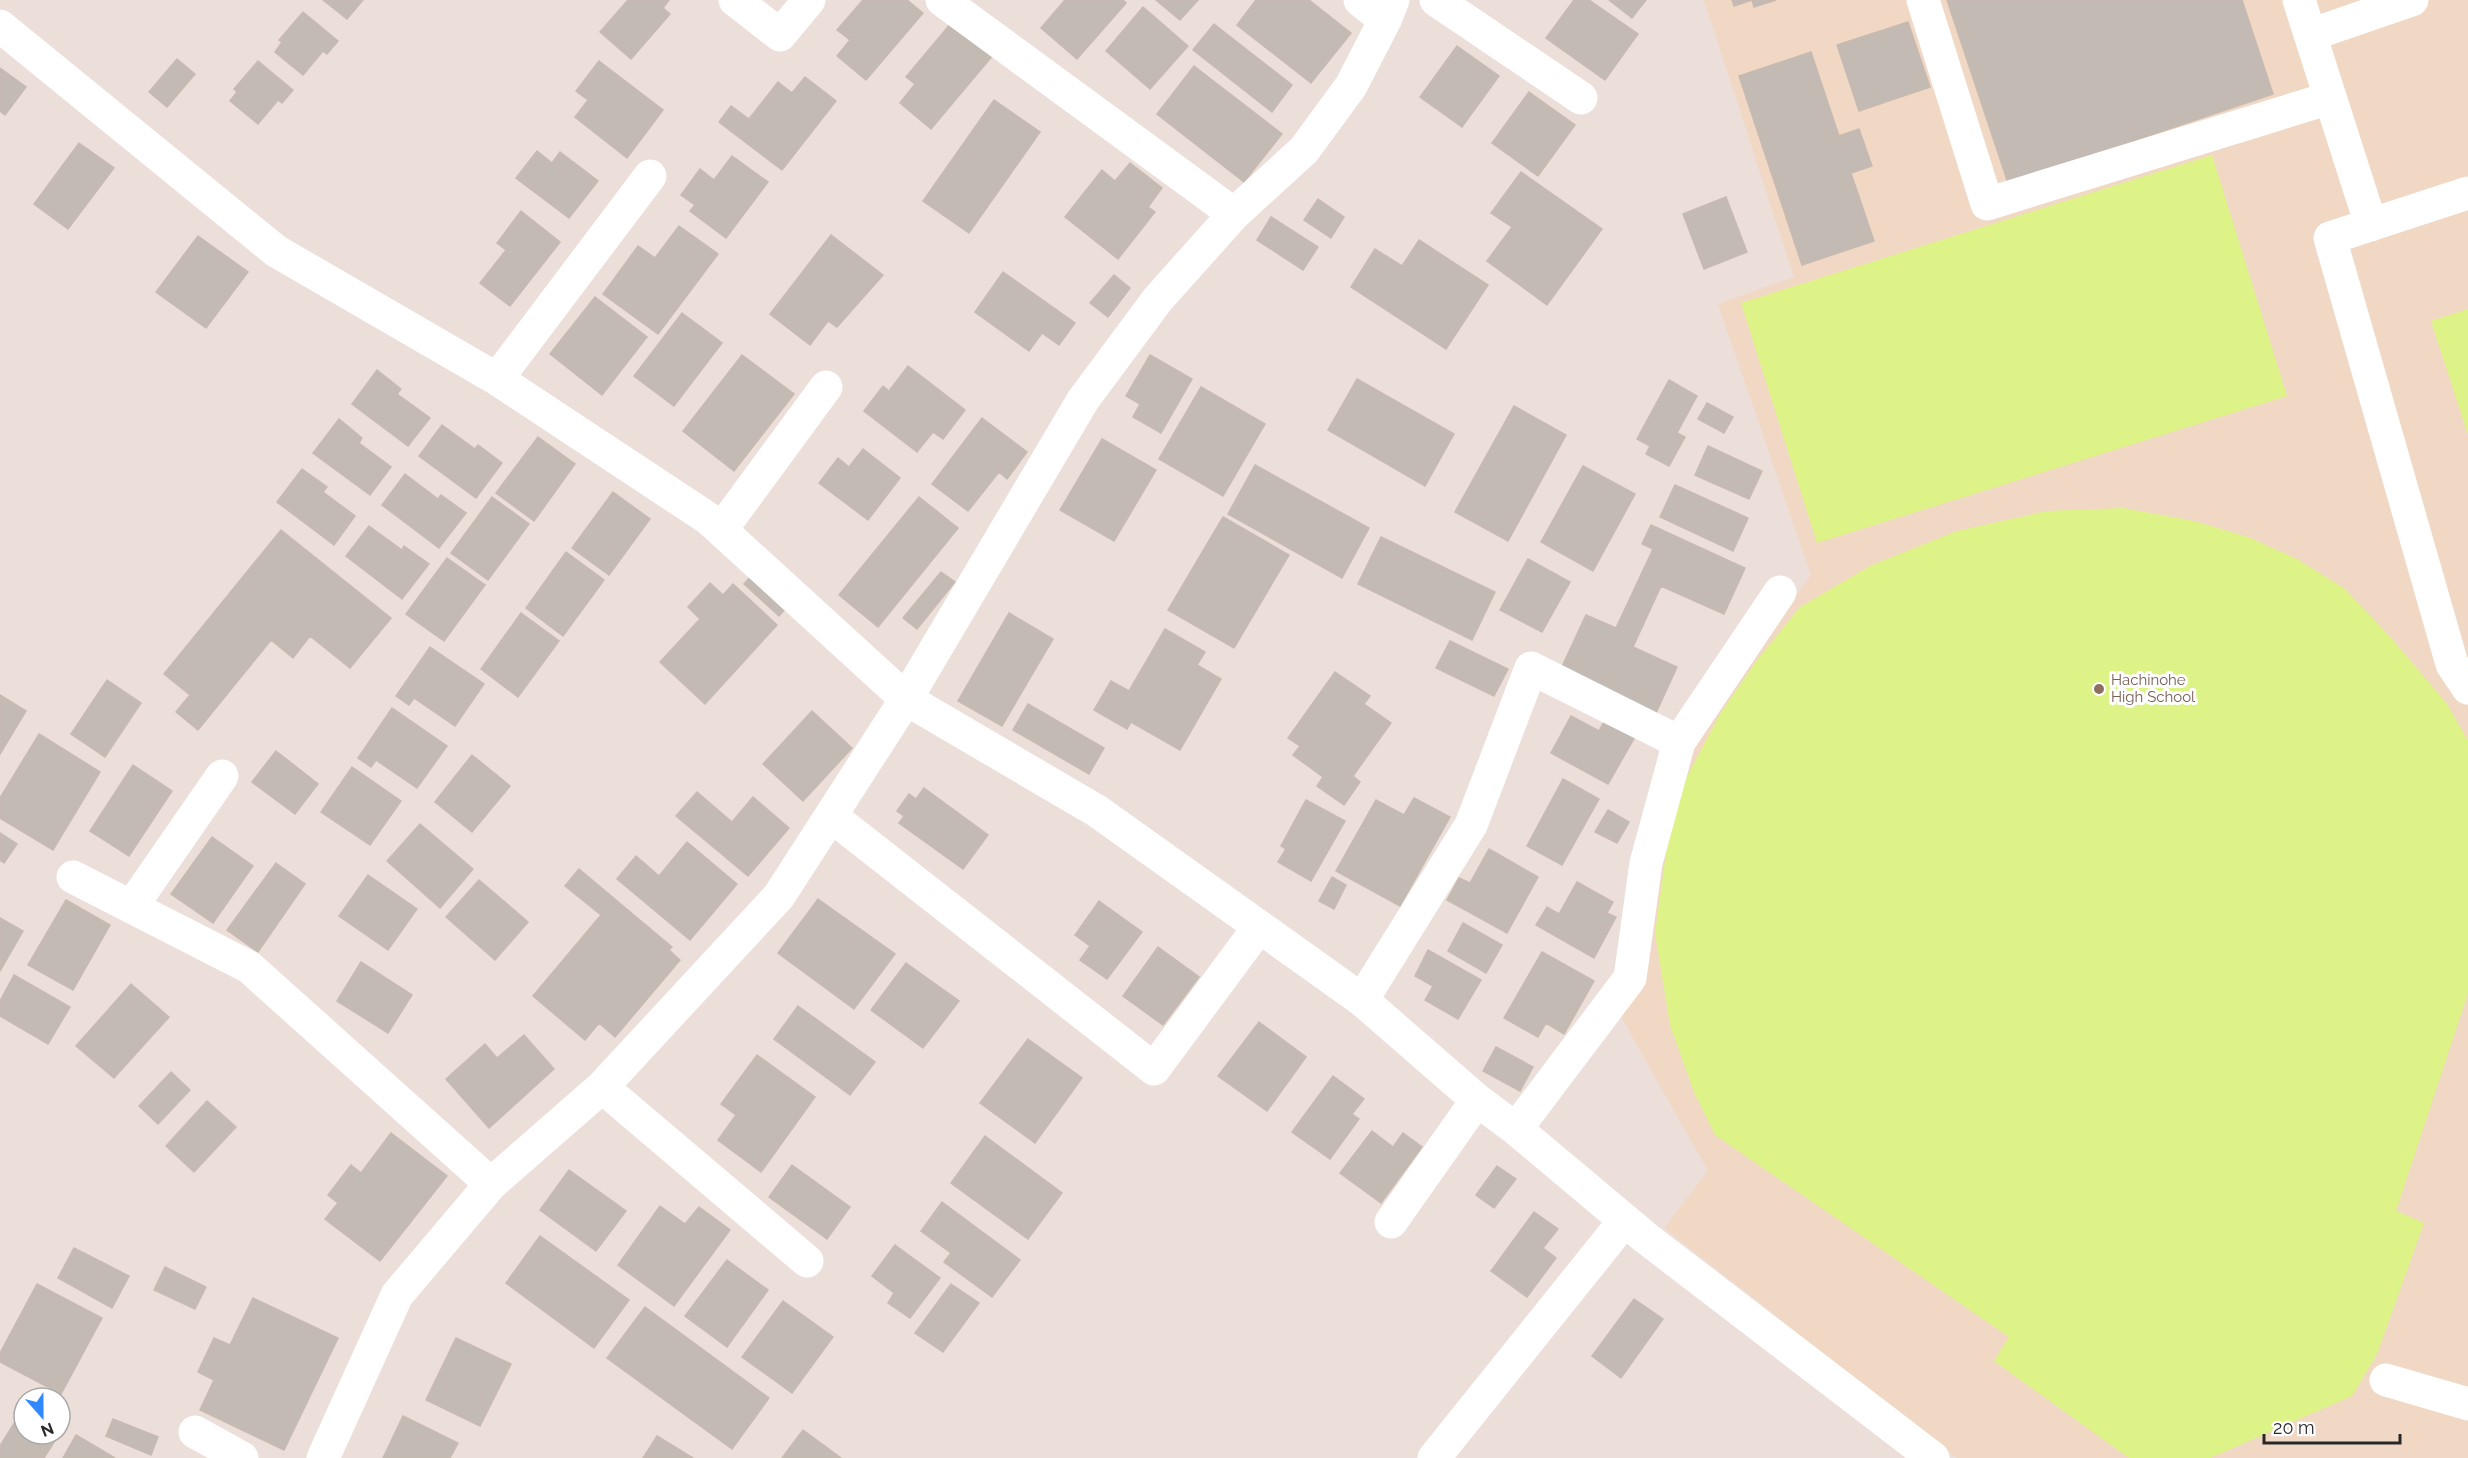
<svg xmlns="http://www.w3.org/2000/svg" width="2468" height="1458" font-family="Raleway,sans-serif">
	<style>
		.education { fill: #f0d8c4 }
		.pitch { fill: #def387 }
		.building { fill: #c3bab4; stroke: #c8bab1; stroke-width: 1.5 }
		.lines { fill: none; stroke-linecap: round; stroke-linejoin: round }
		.minor { stroke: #fff; stroke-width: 33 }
		.education-dot { fill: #8d6e63; stroke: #fff; stroke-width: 2 }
		.labels { text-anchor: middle; stroke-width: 6; stroke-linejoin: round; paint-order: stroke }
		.education-label { font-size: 15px; fill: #785e54; stroke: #fff; text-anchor: start }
	</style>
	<rect width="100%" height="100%" fill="#ecded8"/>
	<path class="education" d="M1704 0H2468V1458H1957L1664 1228 1708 1171 1619 1013 1658 861 1694 742 1766 636 1811 575 1718 304 1794 277Z"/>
	<path class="pitch" d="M2212 155 2287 396 1817 543 1741 303Z
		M2468 309V435L2431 321Z
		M2123 508 2194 521 2248 537 2297 559 2345 589 2392 639 2447 704 2468 741V993L2396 1211 2424 1223 2377 1354 2352 1396 2210 1458H2129L1994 1361 2009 1337 1715 1135 1694 1092 1670 1025 1655 933 1666 853 1684 782 1720 714 1757 660 1800 607 1872 565 1957 531 2047 511Z"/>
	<path class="building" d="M323 0H363L347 19Z
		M628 0H669L663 8 670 14 631 59 600 32Z
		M863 0H907L923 13 866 80 837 56 850 40 837 30Z
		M1065 0H1123L1126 3 1077 59 1041 28Z
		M1156 0H1198L1180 20Z
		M1256 0H1309L1351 33 1311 83 1237 25Z
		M1574 0H1589L1638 34 1605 80 1546 38Z
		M1609 0H1646L1632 18Z
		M1732 0H1776L1754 7 1752 0 1734 6Z
		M1947 0H2242L2273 94 2008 183Z
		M1143 7 1188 46 1150 89 1106 51Z
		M303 12 338 41 327 54 323 51 303 75 275 52 282 42 279 40Z
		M952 22 993 55 931 129 900 103 915 84 906 77Z
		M1908 22 1930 87 1859 111 1837 45Z
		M1214 24 1292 85 1272 112 1193 50Z
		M1457 46 1499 76 1462 127 1420 97Z
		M1811 52 1839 136 1859 129 1872 166 1851 173 1874 241 1802 265 1739 76Z
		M177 59 195 74 167 107 149 92Z
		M258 61 293 90 282 103 278 100 258 124 230 101 237 92 234 89Z
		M599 61 663 110 627 158 575 117 588 100 576 91Z
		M1194 66 1282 134 1244 182 1157 114Z
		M0 68 26 87 5 115 0 111Z
		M805 77 836 101 782 170 719 122 731 106 749 119 778 82 792 93Z
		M1529 92 1575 125 1538 176 1492 143Z
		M994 100 1040 132 969 233 923 201Z
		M79 143 114 168 68 229 34 204Z
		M537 151 552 163 560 152 598 181 569 218 516 178Z
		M732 156 768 182 726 238 690 211 695 205 681 195 700 169 714 180Z
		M1130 163 1162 188 1148 207 1155 212 1118 259 1065 217 1102 170 1115 181Z
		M1521 172 1602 229 1547 305 1487 261 1512 227 1491 213Z
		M1726 197 1747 252 1704 269 1683 214Z
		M1318 199 1344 217 1331 238 1304 220Z
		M521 211 560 242 510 306 480 283 506 250 497 243Z
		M1271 217 1318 247 1303 270 1257 240Z
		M679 226 718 254 658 334 603 294 638 246 655 258Z
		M831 235 883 275 837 327 828 321 810 345 770 314Z
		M198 236 248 272 206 328 156 292Z
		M1419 240 1488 285 1446 349 1351 287 1375 249 1402 266Z
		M1003 272 1075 323 1059 345 1042 333 1029 351 975 312Z
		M1114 275 1130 288 1108 317 1090 303Z
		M595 297 647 337 602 395 550 354Z
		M682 313 722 343 674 406 634 376Z
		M742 355 794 394 734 471 683 431Z
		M1150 355 1192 379 1161 433 1133 417 1140 404 1126 396Z
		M908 366 965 410 943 439 933 432 917 452 864 411 883 386 889 391Z
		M377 370 401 389 397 394 430 418 408 446 352 404Z
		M1357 379 1454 434 1425 486 1328 430Z
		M1669 380 1697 396 1677 433 1685 437 1669 466 1646 454 1650 446 1637 439Z
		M1201 387 1265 424 1223 496 1159 459Z
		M1707 403 1733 417 1724 433 1698 419Z
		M1514 406 1566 435 1508 541 1455 512Z
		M982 418 1027 452 1007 479 999 472 968 511 932 484Z
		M339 419 362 438 359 443 391 467 370 495 313 453Z
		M442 425 475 449 478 445 502 463 476 498 419 456Z
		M538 437 575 464 534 521 496 493Z
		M1102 439 1156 470 1114 541 1060 510Z
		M1708 446 1762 471 1749 499 1695 475Z
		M863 449 900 478 868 520 819 483 838 458 849 467Z
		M1255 465 1369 528 1342 578 1228 514Z
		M1583 466 1635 494 1593 571 1541 542Z
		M302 469 327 487 323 492 355 516 334 545 277 502Z
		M405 474 438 499 441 495 466 513 439 548 382 505Z
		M1675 485 1748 518 1733 551 1660 517Z
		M613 492 650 519 609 575 572 548Z
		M492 497 529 524 488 580 451 553Z
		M919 497 958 528 878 627 839 595Z
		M1223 517 1289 555 1234 648 1168 610Z
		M1651 525 1745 568 1724 614 1661 586 1633 647 1677 667 1655 715 1560 671 1586 615 1616 628 1653 549 1642 544Z
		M369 526 402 550 404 546 429 564 402 599 346 556Z
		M281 530 391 618 350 668 310 636 293 658 271 640 198 730 176 712 190 695 164 674Z
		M1381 537 1495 592 1472 640 1358 584Z
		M566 552 604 580 563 636 526 608Z
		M447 558 485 585 444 641 406 614Z
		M1528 559 1570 582 1542 632 1500 610Z
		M941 572 955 582 917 629 903 618Z
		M752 575 787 607 779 616 744 584Z
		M710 583 723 595 733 584 777 625 705 704 660 662 700 619 688 607Z
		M521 613 559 641 518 697 481 669Z
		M1009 613 1053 639 1002 726 958 701Z
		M1165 629 1205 652 1197 665 1221 679 1180 750 1131 722 1127 729 1094 710 1111 681 1129 691Z
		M1450 641 1508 669 1494 696 1436 668Z
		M430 647 484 684 455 726 414 698 409 705 396 696Z
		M1335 672 1370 696 1364 704 1391 723 1353 776 1360 782 1344 805 1317 786 1323 777 1293 755 1300 746 1288 738Z
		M107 680 141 703 105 757 71 734Z
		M0 695 26 711 0 754Z
		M1028 704 1104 748 1089 774 1013 730Z
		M392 708 447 746 417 788 376 760 371 767 358 758Z
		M812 711 852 748 803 801 763 764Z
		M1571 716 1599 731 1606 718 1636 735 1608 784 1551 753Z
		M39 734 100 772 53 850 0 818V798Z
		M276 751 318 784 295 814 252 782Z
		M472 755 510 786 472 832 435 802Z
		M133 765 172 791 129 856 90 831Z
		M352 767 401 801 370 845 321 812Z
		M1563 779 1599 799 1562 865 1527 846Z
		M924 788 988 835 963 869 899 823 904 816 897 811 909 794 916 799Z
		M697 792 732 822 753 797 789 828 748 876 676 816Z
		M1414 798 1450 817 1400 906 1336 871 1376 800 1404 815Z
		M1306 800 1345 821 1311 881 1278 862 1286 849 1281 846Z
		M1608 810 1629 822 1617 843 1595 832Z
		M420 824 473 869 440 908 387 861Z
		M0 833 17 844 4 863 0 860Z
		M212 837 253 866 213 923 171 894Z
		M687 842 737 884 690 940 617 879 636 856 659 876Z
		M1489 849 1538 877 1507 933 1447 900 1459 878 1470 883Z
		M276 863 305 884 258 952 227 930Z
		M579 869 672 947 669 950 680 960 615 1037 599 1023 585 1040 533 996 601 915 565 886Z
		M368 875 417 909 388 950 339 916Z
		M1332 877 1346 885 1334 909 1319 901Z
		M479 880 528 922 495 960 446 917Z
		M1577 882 1613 902 1607 913 1616 917 1594 958 1536 925 1547 907 1559 914Z
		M818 899 895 954 854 1009 778 953Z
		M66 900 110 925 73 990 28 965Z
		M1099 901 1142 932 1107 979 1080 960 1090 946 1075 935Z
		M0 918 23 931 0 971Z
		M1463 923 1502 945 1486 973 1448 951Z
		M1158 947 1199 977 1163 1025 1123 996Z
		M1428 950 1481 980 1458 1019 1425 1000 1433 986 1415 976Z
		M1542 952 1594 981 1564 1034 1546 1023 1538 1037 1504 1018Z
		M361 962 412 995 388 1033 337 1001Z
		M906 963 959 1001 923 1048 871 1010Z
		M14 975 70 1007 48 1044 0 1016V1001Z
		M131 984 169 1017 114 1078 76 1046Z
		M798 1006 875 1062 850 1095 774 1039Z
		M1259 1022 1306 1057 1267 1111 1218 1076Z
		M524 1035 554 1069 489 1128 446 1079 485 1044 497 1058Z
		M1028 1039 1082 1078 1035 1143 980 1103Z
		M1496 1047 1533 1067 1520 1091 1483 1071Z
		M757 1055 815 1097 761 1172 718 1140 736 1115 721 1104Z
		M171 1072 190 1090 158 1124 139 1106Z
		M1333 1076 1364 1099 1352 1114 1359 1119 1330 1159 1292 1132Z
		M207 1101 236 1127 194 1172 166 1146Z
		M1372 1131 1393 1147 1403 1133 1422 1147 1381 1203 1340 1173Z
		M391 1133 447 1176 380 1261 325 1219 338 1203 328 1195 351 1165 361 1173Z
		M985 1136 1062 1193 1028 1239 951 1183Z
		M792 1165 850 1207 827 1239 769 1197Z
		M1497 1166 1516 1179 1494 1208 1476 1195Z
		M569 1170 626 1211 596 1251 540 1210Z
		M942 1202 1020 1260 992 1297 944 1262 951 1253 921 1231Z
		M660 1206 685 1224 699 1207 730 1230 674 1306 618 1265Z
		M1534 1212 1558 1229 1543 1248 1556 1258 1527 1297 1491 1271Z
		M540 1236 629 1300 594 1348 506 1283Z
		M895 1245 940 1278 910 1318 888 1303 894 1293 872 1276Z
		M74 1248 129 1276 112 1308 58 1278Z
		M727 1260 768 1290 727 1347 685 1316Z
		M165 1267 206 1287 195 1309 154 1290Z
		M37 1284 102 1318 61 1394 0 1362V1353Z
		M951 1284 979 1303 943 1352 915 1333Z
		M253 1298 338 1338 284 1450 200 1410 214 1380 198 1372 214 1338 230 1345Z
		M1634 1299 1663 1319 1621 1378 1592 1356Z
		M783 1301 833 1337 792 1393 742 1357Z
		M645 1307 769 1398 732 1449 607 1358Z
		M456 1338 511 1364 480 1426 426 1400Z
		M403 1416 458 1443 450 1458H383Z
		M18 1417 24 1421V1434H47L56 1439 44 1458H0V1446Z
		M113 1419 158 1437 151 1455 106 1436Z
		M803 1430 841 1458H782Z
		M76 1435 115 1458H63Z
		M657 1436 693 1458H643Z"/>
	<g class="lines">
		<path class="minor" d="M735 0 780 35 809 0
			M942 0 1234 214
			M1360 0 1385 20
			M1436 0 1581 98
			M1923 0 1987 204 2330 98
			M2299 0 2371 225
			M0 26 276 251 497 379 709 519 906 699 1097 811 1362 1000 1477 1100 1516 1129 1646 1238 1933 1458
			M2310 35 2412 0
			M2468 193 2330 238 2452 664 2468 688
			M497 379 650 176
			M721 530 826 387
			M831 816 1154 1069 1259 927
			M73 877 249 967 491 1184
			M132 906 222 776
			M1362 1000 1471 825 1531 668 1679 742
			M602 1087 807 1261
			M1516 1129 1630 978 1646 863 1679 742 1780 592
			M1391 1222 1477 1100
			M2386 1380 2468 1404
			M195 1432 242 1458
			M323 1458 397 1295 491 1184 602 1087 779 896 906 699 1083 400 1158 299 1234 214 1304 150 1351 86 1385 20 1393 0
			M1434 1458 1625 1220"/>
	</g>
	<circle class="education-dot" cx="2099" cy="689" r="6"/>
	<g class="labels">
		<g class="education-label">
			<text x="2111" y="685">Hachinohe<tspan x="2111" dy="17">High School</tspan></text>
		</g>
	</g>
	<g transform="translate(42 1416) rotate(159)"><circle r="28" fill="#ffffff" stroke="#a9a9a9" stroke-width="1.5"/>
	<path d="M0-4.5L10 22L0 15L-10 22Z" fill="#3289ff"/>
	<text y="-9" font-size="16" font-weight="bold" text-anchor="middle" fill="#282828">N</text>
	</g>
	<path d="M2264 1434v9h136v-9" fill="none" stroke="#282828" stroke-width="3"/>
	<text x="2273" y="1434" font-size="18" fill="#282828" stroke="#ffffff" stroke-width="4.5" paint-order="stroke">20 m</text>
</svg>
